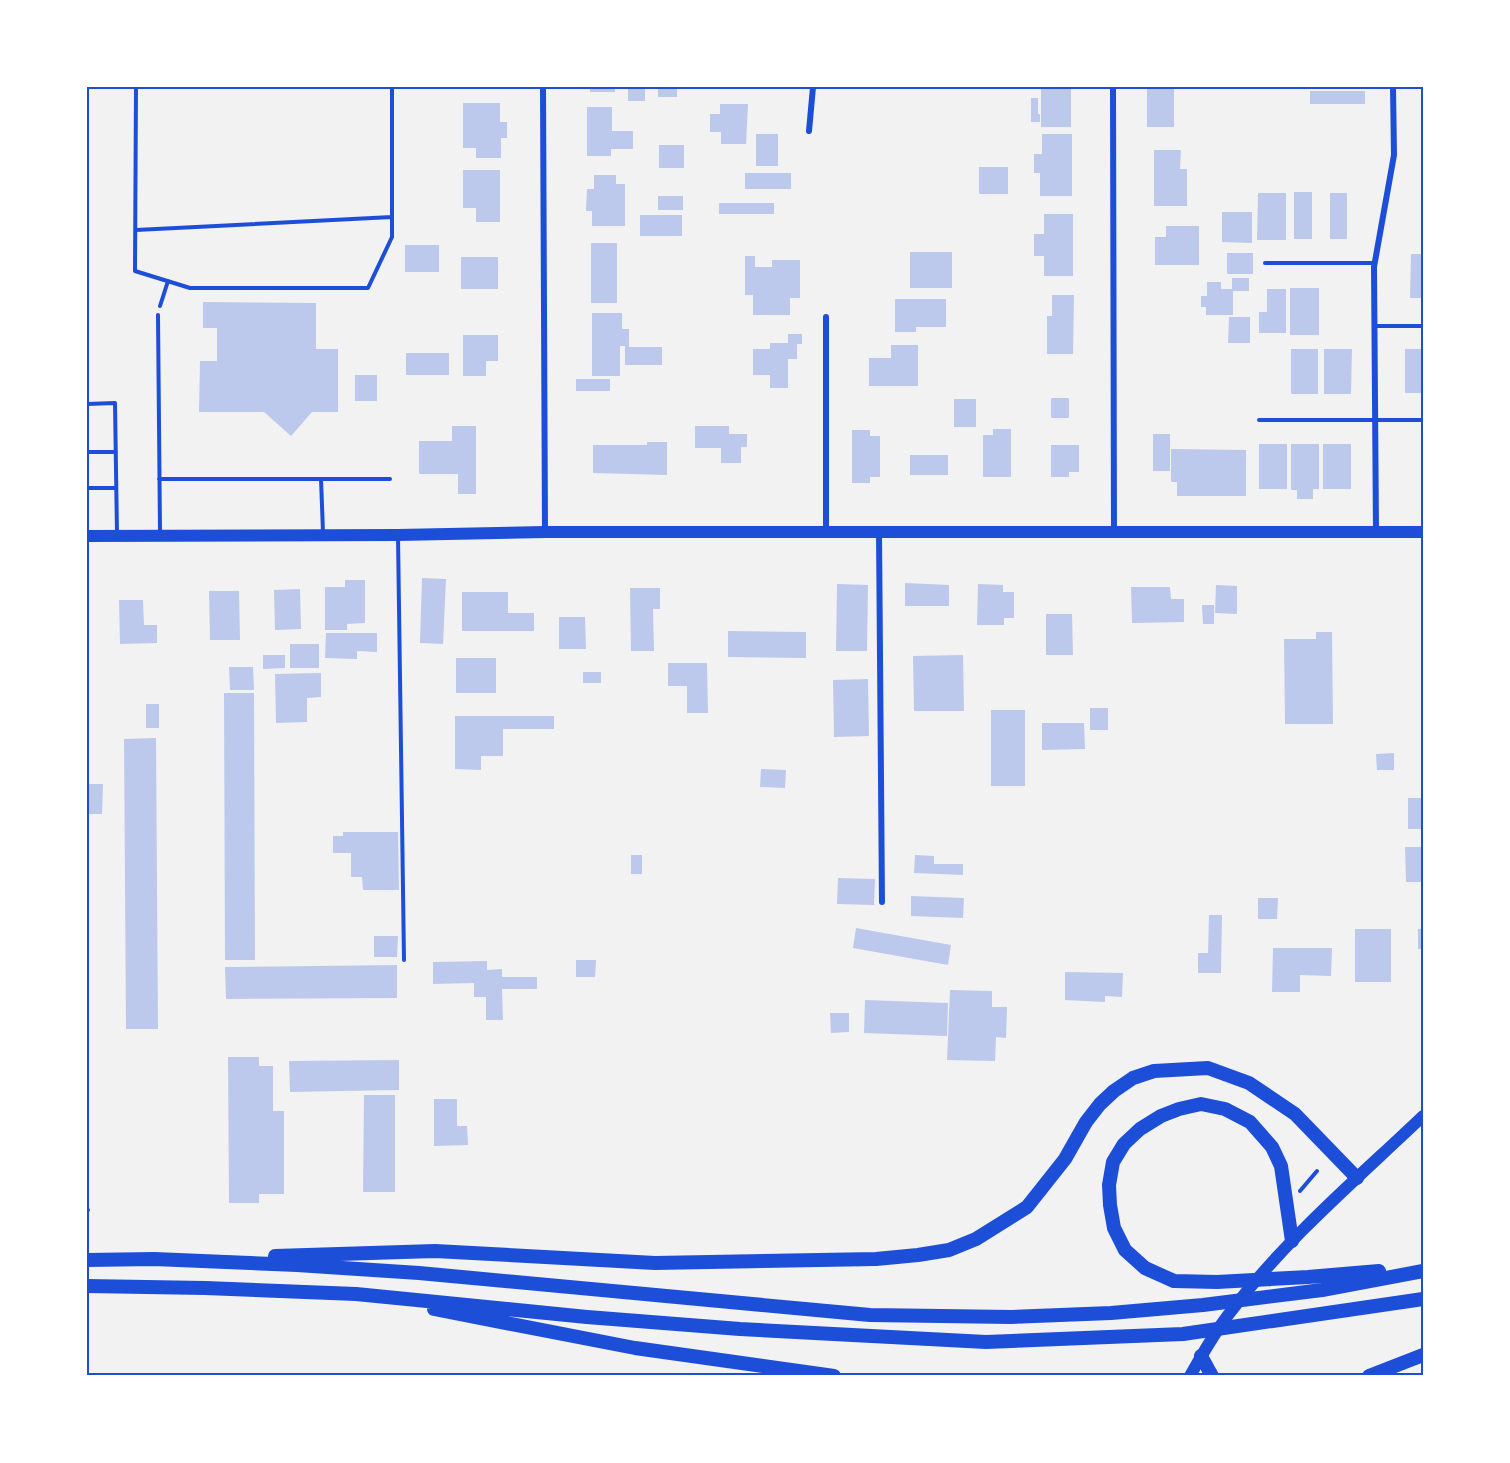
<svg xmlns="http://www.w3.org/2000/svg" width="1510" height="1463" font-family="'Asap Condensed',sans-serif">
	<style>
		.building { fill: #bdc9ec }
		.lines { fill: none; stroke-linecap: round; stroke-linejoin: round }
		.path { stroke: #1d4ed8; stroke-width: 4 }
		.service { stroke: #1d4ed8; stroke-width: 4 }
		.minor { stroke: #1d4ed8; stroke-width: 6 }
		.secondary { stroke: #1d4ed8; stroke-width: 12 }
		.primary { stroke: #1d4ed8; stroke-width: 14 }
		.neatline { fill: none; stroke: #1d4ed8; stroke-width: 2 }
	</style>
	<rect width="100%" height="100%" fill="#f2f2f2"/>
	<path class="building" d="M590 87H615V92H590Z
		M628 87H645V101H628Z
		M658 87H677V97H658Z
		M1041 87H1071V127H1041Z
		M1147 87H1174V127H1147Z
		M1310 91H1365V104H1310Z
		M1031 98H1038V114H1040V122H1031Z
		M463 103H500V122H507V138H501V158H476V148H463Z
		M720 104H748L746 144H721V132H710V114H720Z
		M587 107H612V131H633V149H611V156H587Z
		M756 134H778V166H756Z
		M1042 134H1072V196H1040V173H1034V154H1042Z
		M659 145H684V168H659Z
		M1154 150H1181L1180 169H1187V206H1154Z
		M979 167H1008V194H979Z
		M463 170H500V222H476V208H463Z
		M745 173H791V189H745Z
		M594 175H616V184H625V226H592V211H586L587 189H594Z
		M1294 192H1312V239H1294Z
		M1258 193H1286V240H1257Z
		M1330 193H1347V239H1330Z
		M658 196H683V210H658Z
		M719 203H774V214H719Z
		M1222 212H1252V243L1222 242Z
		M1044 214H1073V276H1044V256H1034V234H1044Z
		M640 215H682V236H640Z
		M1166 226H1199V265H1155V237H1166Z
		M591 243H617V303H591Z
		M405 245H439V272H405Z
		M910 252H952V288H910Z
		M1227 253H1253V274H1227Z
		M1411 254H1423V298H1410Z
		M745 256H755V267H772V260H800V298H790V315H753V295H745Z
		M461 257H498V289H461Z
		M1232 278H1249V291H1233V315H1206V307H1201V296H1207V282H1221V289H1232Z
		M1290 288H1319V335H1290Z
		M1267 289H1286V333H1259V312H1267Z
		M1052 295H1074L1073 354H1047V316H1052Z
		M895 299H946V327H916V332H895Z
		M203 302 316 303V349H338V412H312L291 436 264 412H199L200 361H217V328H203Z
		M592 313H622V329H629V347H662V365H625V346H620V376H592Z
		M1229 317H1250V343H1228Z
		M788 334H802V344H797V359H788V388H770V375H753V349H770V343H788Z
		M463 335H498V361H486V376H463Z
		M891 345H918V386H869V358H891Z
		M1291 349H1318V394H1291Z
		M1324 349H1352L1351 394H1324Z
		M1405 349H1423V393H1405Z
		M406 353H449V375H406Z
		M355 375H377V401H355Z
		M576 379H610V391H576Z
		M1051 398H1069V418H1051Z
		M954 399H976V427H954Z
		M452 426H476V494H458V474H419V441H452Z
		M695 426H729V434H747V447H741V463H721V448H695Z
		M993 429H1011V477H983V435H993Z
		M852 430H870V436H880V477H870V483H852Z
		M1153 434H1170V471H1153Z
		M647 442H667V475L593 473V445H647Z
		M1259 444H1287V489H1259Z
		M1291 444H1319V489H1313V499H1297V490H1291Z
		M1323 444H1351V489H1323Z
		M1051 445H1079V472H1069V477H1051Z
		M1171 449 1246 450V496H1177V482H1171Z
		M910 455H948V475H910Z
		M422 578 446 579 443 644 420 643Z
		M345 580H365V623L347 624V630H325V587H345Z
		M905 583 949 585V606H905Z
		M837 584 868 585 867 651H836Z
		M978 584 1003 585V592H1014V618H1004V625H977Z
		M1216 585 1237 586V614L1215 613Z
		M1131 587H1170L1171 599H1184V622L1132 623Z
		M630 588H660V609H653L654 651H631Z
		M300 589 301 629 275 630 274 590Z
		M209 591H239L240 640H210Z
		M462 592H508V613H534V631H462Z
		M119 600H143L144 625H157V643L120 644Z
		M1202 605H1214V624H1203Z
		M1046 614H1072L1073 655H1046Z
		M559 617H585L586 649H559Z
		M728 631 806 632V658L728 657Z
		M1316 632H1332L1333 724H1285L1284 639H1316Z
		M326 633H377V652L357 651V659L325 658Z
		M290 644H319V668H290Z
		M263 655H285V668L263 669Z
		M963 655 964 711H914L913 656Z
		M456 658H496V693H456Z
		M668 663H707L708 713H687V686H668Z
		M229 667H253L254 690H230Z
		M583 672H601V683H583Z
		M321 673V697L307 698V722L276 723 275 674Z
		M868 679 869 736 834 737 833 680Z
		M224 693H254L255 960H225Z
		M146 704H159V728H146Z
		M1090 708H1108V730H1090Z
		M991 710H1025V786H991Z
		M455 716H554V729H503V756H481V770L455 769Z
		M1042 723H1084L1085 749 1042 750Z
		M156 738 158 1029H126L124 739Z
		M1394 753V770H1377L1376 754Z
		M761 769 786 770 785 788 760 787Z
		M87 784H103L102 814H87Z
		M1408 798H1423V829H1408Z
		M343 832H398L399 890H363L362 877H351V853H333V836H343Z
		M1405 847H1423V882H1406Z
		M631 855H642V874H631Z
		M915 855 934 856V864H963V875L914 873Z
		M838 878 875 879 874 905 837 904Z
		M911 896 964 898 963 918 911 916Z
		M1258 898H1278L1277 919H1258Z
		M1209 915H1222L1221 973H1198V953H1208Z
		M856 928 951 945 948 965 853 948Z
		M1355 929H1391V982H1355Z
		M1418 929H1423V949H1418Z
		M374 936H398L397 957H374Z
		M1273 948H1332L1331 976 1300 975V992H1272Z
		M576 960H596L595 977H576Z
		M487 961V970L502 969V977H537V989H502L503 1020H486V997H474V983L433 984V962Z
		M397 965V998L226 999 225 967Z
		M1065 972 1123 973 1122 997 1105 996V1002L1065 1000Z
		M950 990 992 991V1007H1007L1006 1038 996 1037 995 1061 947 1060Z
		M865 1000 948 1003 947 1036 864 1033Z
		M830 1013H849V1032L831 1033Z
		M228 1057H259V1066H273V1111H284V1194H259V1203H229Z
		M399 1060V1090L290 1092 289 1061Z
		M364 1095H395V1192H363Z
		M434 1099H457V1126H467L468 1145 434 1146Z"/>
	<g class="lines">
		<path class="path" d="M136 87 135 271 190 288H368L392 237V87
			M136 230 392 217
			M160 306 168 281
			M1300 1191 1317 1171"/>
		<path class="service" d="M1265 263H1375
			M158 315 160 532
			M1375 326H1423
			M87 404 115 403 117 534
			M1259 420H1423
			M87 452H116
			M159 479H390
			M321 479 323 532
			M87 488H116
			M398 536 404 960
			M87 1210H88"/>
		<path class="minor" d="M543 87 545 532
			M1113 87 1114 532
			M809 131 813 87
			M826 532V317
			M879 532 882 902
			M1376 532 1374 267 1394 155 1393 87"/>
		<path class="secondary" d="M87 536 398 535 545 532H1423
			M1190 1376C1203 1353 1216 1330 1232 1310 1287 1238 1358 1178 1423 1116"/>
		<path class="primary" d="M1292 1241 1281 1166 1272 1147 1250 1122 1225 1109 1201 1104 1179 1109 1161 1116 1140 1129 1124 1144 1113 1162 1109 1185 1110 1205 1114 1228 1125 1250 1145 1268 1174 1281 1217 1282 1308 1277 1379 1271
			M275 1256 435 1251 655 1263 876 1259 918 1255 949 1250 976 1239 1027 1207 1065 1159 1086 1122 1100 1104 1114 1091 1133 1078 1154 1071 1208 1068 1249 1083 1295 1114 1357 1178
			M87 1260 154 1259 297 1265 419 1273 870 1315 1011 1317 1111 1313 1203 1305 1322 1290 1423 1271
			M87 1286 205 1288 356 1294 587 1317 740 1329 986 1342 1183 1334 1423 1299
			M434 1309 635 1348 834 1376
			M1201 1356 1212 1376
			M1369 1376 1423 1355"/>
	</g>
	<rect width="1510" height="1463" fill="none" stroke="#ffffff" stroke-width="177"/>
	<rect x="88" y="88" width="1334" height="1286" class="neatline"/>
</svg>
